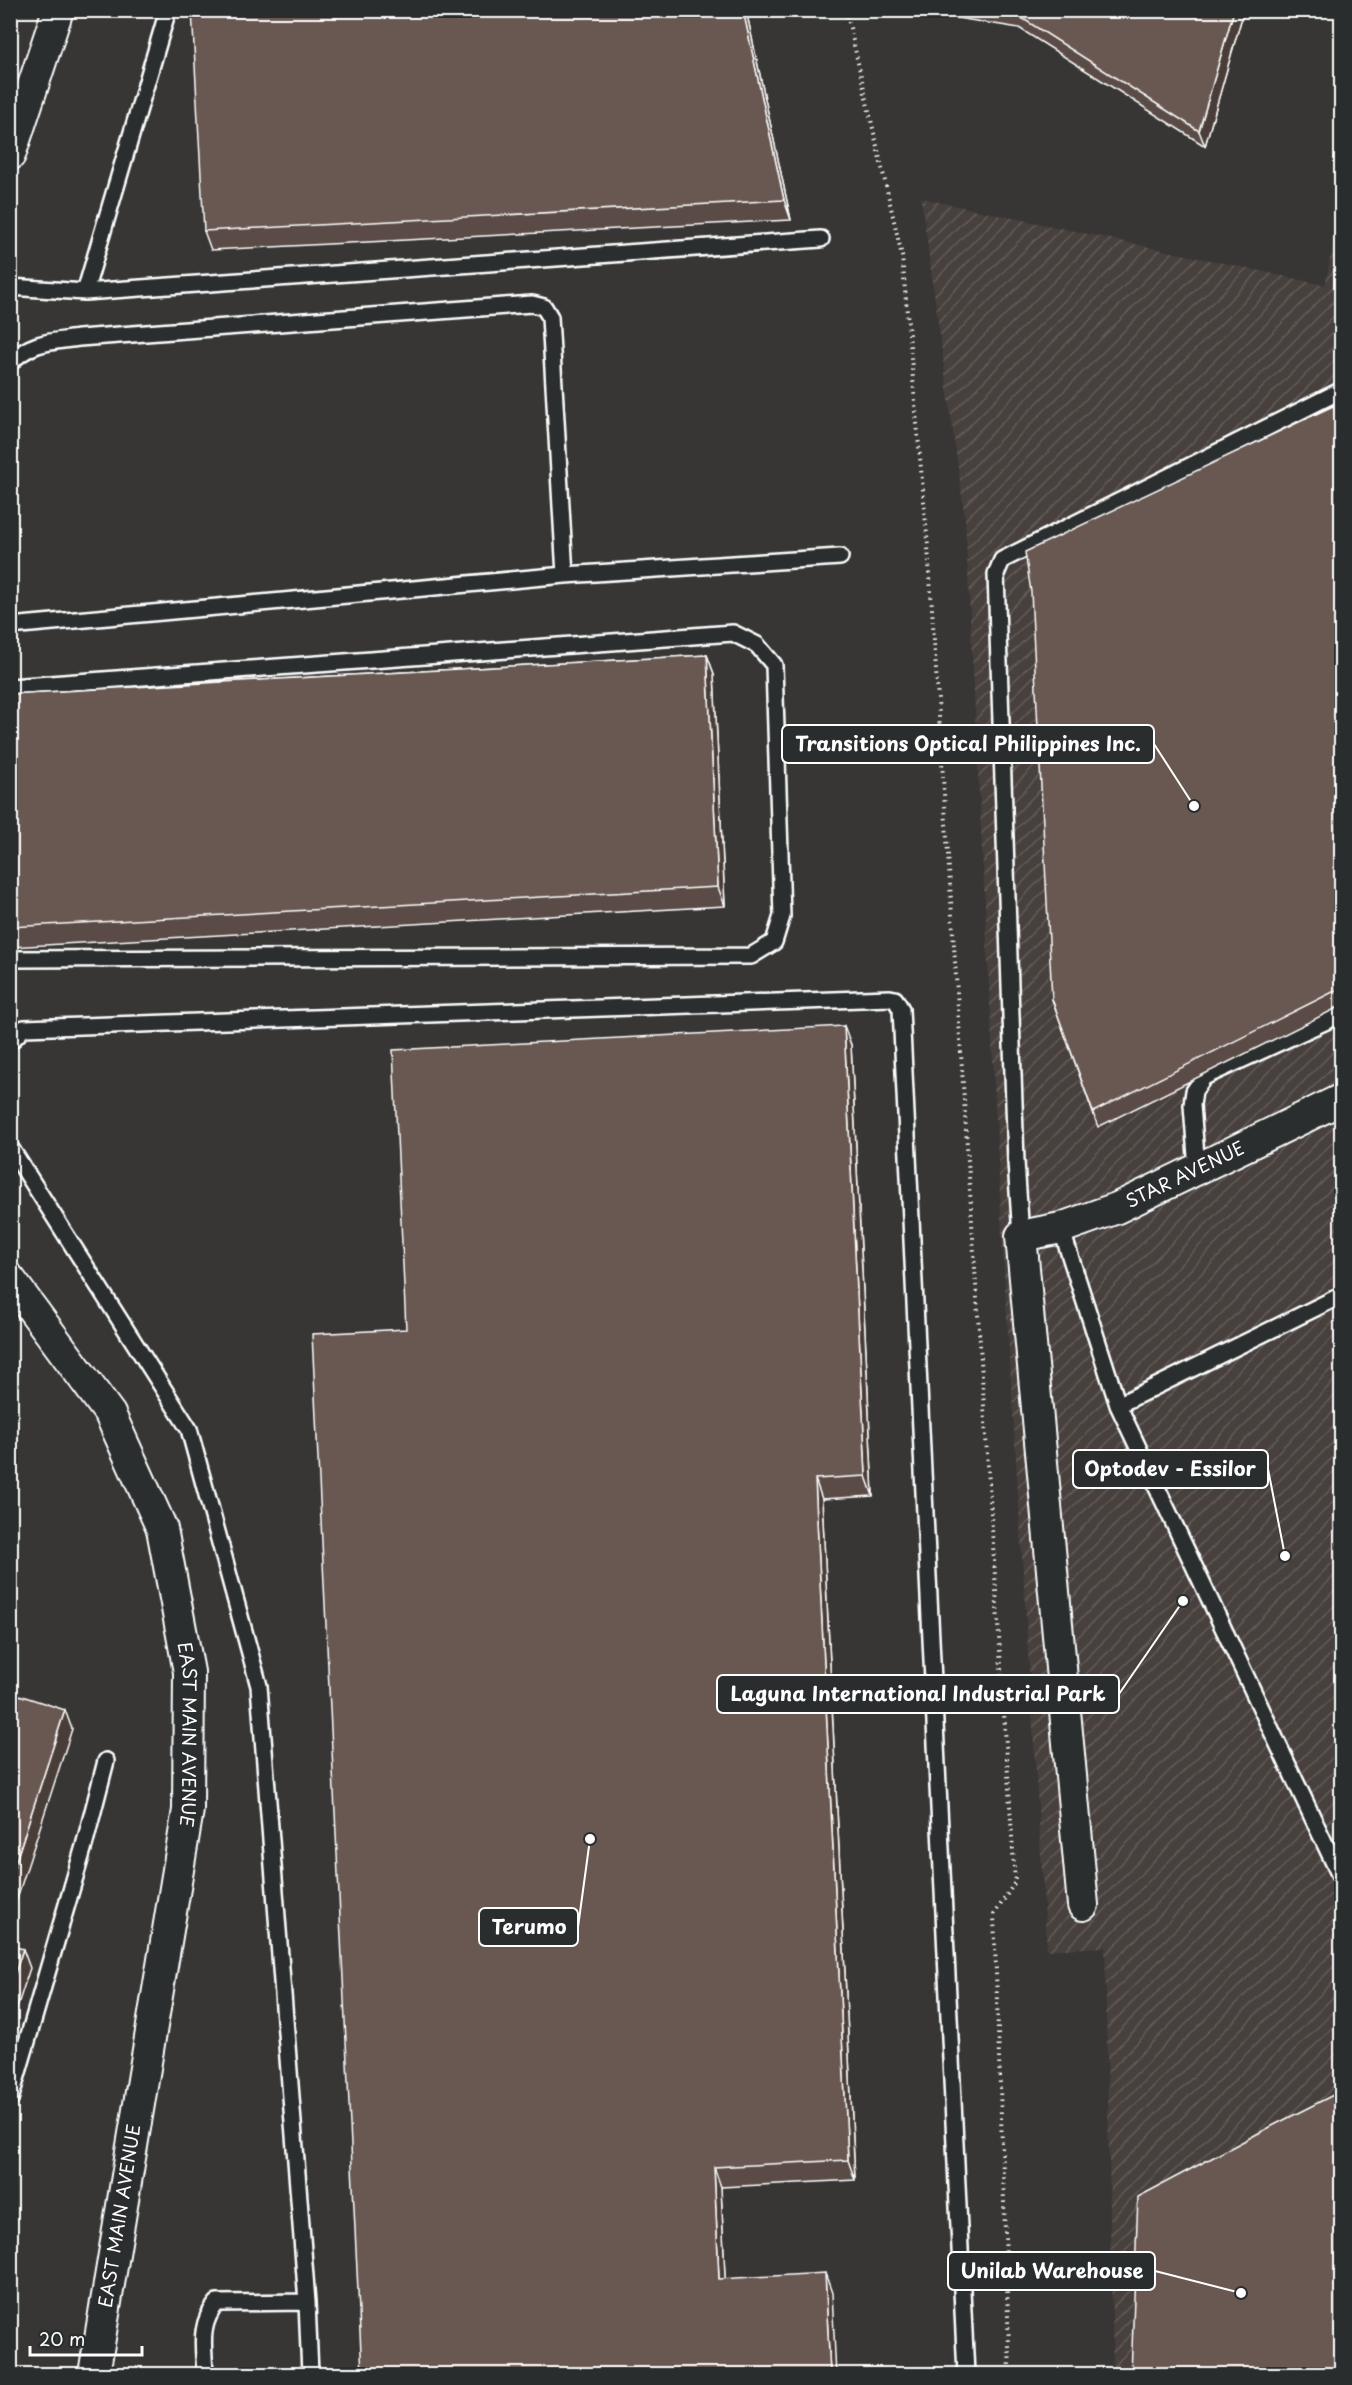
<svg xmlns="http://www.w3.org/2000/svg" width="1352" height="2385" font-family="'Playpen Sans',sans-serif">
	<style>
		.industrial { fill: url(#industrial-furrows) }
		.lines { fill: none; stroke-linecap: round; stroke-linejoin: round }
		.lane-casing { stroke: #fff; stroke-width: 20 }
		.street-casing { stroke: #fff; stroke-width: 34 }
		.path { stroke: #fff; stroke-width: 4; stroke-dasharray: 1.5 4.5; stroke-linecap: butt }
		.lane { stroke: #2a2d2e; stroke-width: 15 }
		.street { stroke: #2a2d2e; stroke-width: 30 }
		.wall { fill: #5a4c46; stroke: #fff; stroke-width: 1.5 }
		.shaded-wall { fill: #4a3e39; stroke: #fff; stroke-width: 1.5 }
		.building { fill: #695851; stroke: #fff; stroke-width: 1.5 }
		.labels { text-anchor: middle; stroke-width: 5; stroke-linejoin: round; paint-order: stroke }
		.street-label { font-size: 18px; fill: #fff; stroke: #2a2d2e }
		.leader { fill: none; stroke: #fff; stroke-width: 2 }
		.callout-dot { fill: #fff; stroke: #2a2d2e; stroke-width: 2 }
		.callout { fill: #2a2d2e; stroke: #fff; stroke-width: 2 }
		.callout-label { font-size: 20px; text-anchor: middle; font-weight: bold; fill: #fff }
	</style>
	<defs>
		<pattern id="industrial-furrows" width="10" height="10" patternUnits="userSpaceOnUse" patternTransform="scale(1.5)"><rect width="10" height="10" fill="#46403d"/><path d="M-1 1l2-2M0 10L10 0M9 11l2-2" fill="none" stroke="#625d5a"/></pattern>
	</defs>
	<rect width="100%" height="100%" fill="#373635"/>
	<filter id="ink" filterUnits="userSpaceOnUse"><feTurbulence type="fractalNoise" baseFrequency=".0167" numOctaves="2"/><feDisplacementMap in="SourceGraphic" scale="12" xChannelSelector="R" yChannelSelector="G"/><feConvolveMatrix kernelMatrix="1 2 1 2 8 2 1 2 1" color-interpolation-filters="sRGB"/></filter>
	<g filter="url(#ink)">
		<path class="industrial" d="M921 198 1325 285 1341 203V2374H1113L1105 1947 1047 1950 1003 1256 965 519Z"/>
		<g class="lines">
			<defs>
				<path id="lane" d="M10 287 85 292 821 239
					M85 292 168 10
					M10 363C31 341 51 342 79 338L532 304 544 307 550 317 565 575
					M10 626 565 575 840 557
					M10 687 733 633 757 645 774 665 782 916 774 942 751 956 10 959
					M10 1042 24 1028 890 998 895 999 901 1009 966 2374
					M10 1147 189 1429 259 1686 307 2302 310 2374
					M1197 1169 1192 1105 1194 1091 1204 1077 1342 1014
					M1061 1228 1118 1405 1342 1880
					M1021 1236 1016 1162 996 574 1002 560 1342 390
					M1118 1405 1342 1295
					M10 2100 84 1846 106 1761
					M205 2374C204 2347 198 2325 217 2303L307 2302"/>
				<g id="street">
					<path d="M10 155 58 10"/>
					<path id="s1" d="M10 1279 110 1414 162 1529 189 1672 188 1810 94 2374"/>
					<path id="s2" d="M1083 1905 1021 1236 1061 1228 1117 1208 1342 1099"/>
				</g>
			</defs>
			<use href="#lane" class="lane-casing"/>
			<use href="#street" class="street-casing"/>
			<path class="path" d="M846 10 902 256 928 547 1015 1882 994 1915 1010 2374"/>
			<use href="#lane" class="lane"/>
			<use href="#street" class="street"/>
		</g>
		<path class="wall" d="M746 10 791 220 211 250 204 231Z
			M931 10H1244L1205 146 1019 28 933 14Z
			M1341 417V1006L1098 1127 1052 999Z
			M707 655 714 674 725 906 10 947V694Z
			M844 1026 851 1045 873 1496 822 1499 855 2180 721 2187 725 2279 832 2293 362 2374Z"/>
		<path class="shaded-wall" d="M743 10H746L791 220 784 200Z
			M1234 10H1244L1205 146 1199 131Z
			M707 655 714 674 725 906 718 887Z
			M844 1026 851 1045 873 1496 866 1476Z
			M815 1479 822 1499 855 2180 848 2160Z
			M65 1710 72 1729 10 1920V1879Z
			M23 1949 30 1968 10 2029V1988Z
			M714 2167 721 2187 726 2298 719 2279Z
			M825 2273 832 2293 836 2374H830Z"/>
		<path class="building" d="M192 10H743L784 200 204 231Z
			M997 10H1234L1199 131 1014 13Z
			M1333 406 1341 417V988L1093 1112 1052 999 1031 592 1025 552Z
			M707 655 718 887 10 927V694Z
			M844 1026 866 1476 815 1479 848 2160 714 2167 719 2279 825 2273 830 2374H362L312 1334 406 1329 393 1050Z
			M10 1692 65 1710 10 1879Z
			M10 1945 23 1949 10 1988Z
			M1341 2091V2374H1131L1138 2197 1274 2125Z"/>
	</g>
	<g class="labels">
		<g class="street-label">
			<text dy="6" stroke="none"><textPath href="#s2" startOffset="848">STAR AVENUE</textPath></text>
			<text dy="6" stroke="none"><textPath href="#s1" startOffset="502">EAST MAIN AVENUE</textPath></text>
			<text transform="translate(120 2216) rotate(-81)" y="6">EAST MAIN AVENUE</text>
		</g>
	</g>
	<path class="leader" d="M1194 806L1154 744M1285 1556L1268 1469M1183 1601L1119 1694M590 1839L578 1927M1241 2293L1155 2271"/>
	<g class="callout-dot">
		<circle cx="1194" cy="806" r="6"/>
		<circle cx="1285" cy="1556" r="6"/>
		<circle cx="1183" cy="1601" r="6"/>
		<circle cx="590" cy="1839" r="6"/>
		<circle cx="1241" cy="2293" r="6"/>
	</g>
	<g class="callout">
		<rect x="782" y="725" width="372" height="38" rx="6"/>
		<rect x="1073" y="1450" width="195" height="38" rx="6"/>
		<rect x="717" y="1675" width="402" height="38" rx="6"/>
		<rect x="479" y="1908" width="99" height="38" rx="6"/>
		<rect x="948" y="2252" width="207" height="38" rx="6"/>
	</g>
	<g class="callout-label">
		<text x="968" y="751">Transitions Optical Philippines Inc.</text>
		<text x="1170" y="1476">Optodev - Essilor</text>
		<text x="918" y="1701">Laguna International Industrial Park</text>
		<text x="529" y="1934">Terumo</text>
		<text x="1052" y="2278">Unilab Warehouse</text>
	</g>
	<rect width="1352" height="2385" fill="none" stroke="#2a2d2e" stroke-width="36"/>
	<rect x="18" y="18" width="1316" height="2349" fill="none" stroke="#fff" stroke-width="2" filter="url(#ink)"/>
	<path d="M30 2346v9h112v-9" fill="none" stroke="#ffffff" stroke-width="3"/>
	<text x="39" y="2346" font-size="18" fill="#ffffff" stroke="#2a2d2e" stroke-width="4.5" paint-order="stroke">20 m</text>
</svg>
